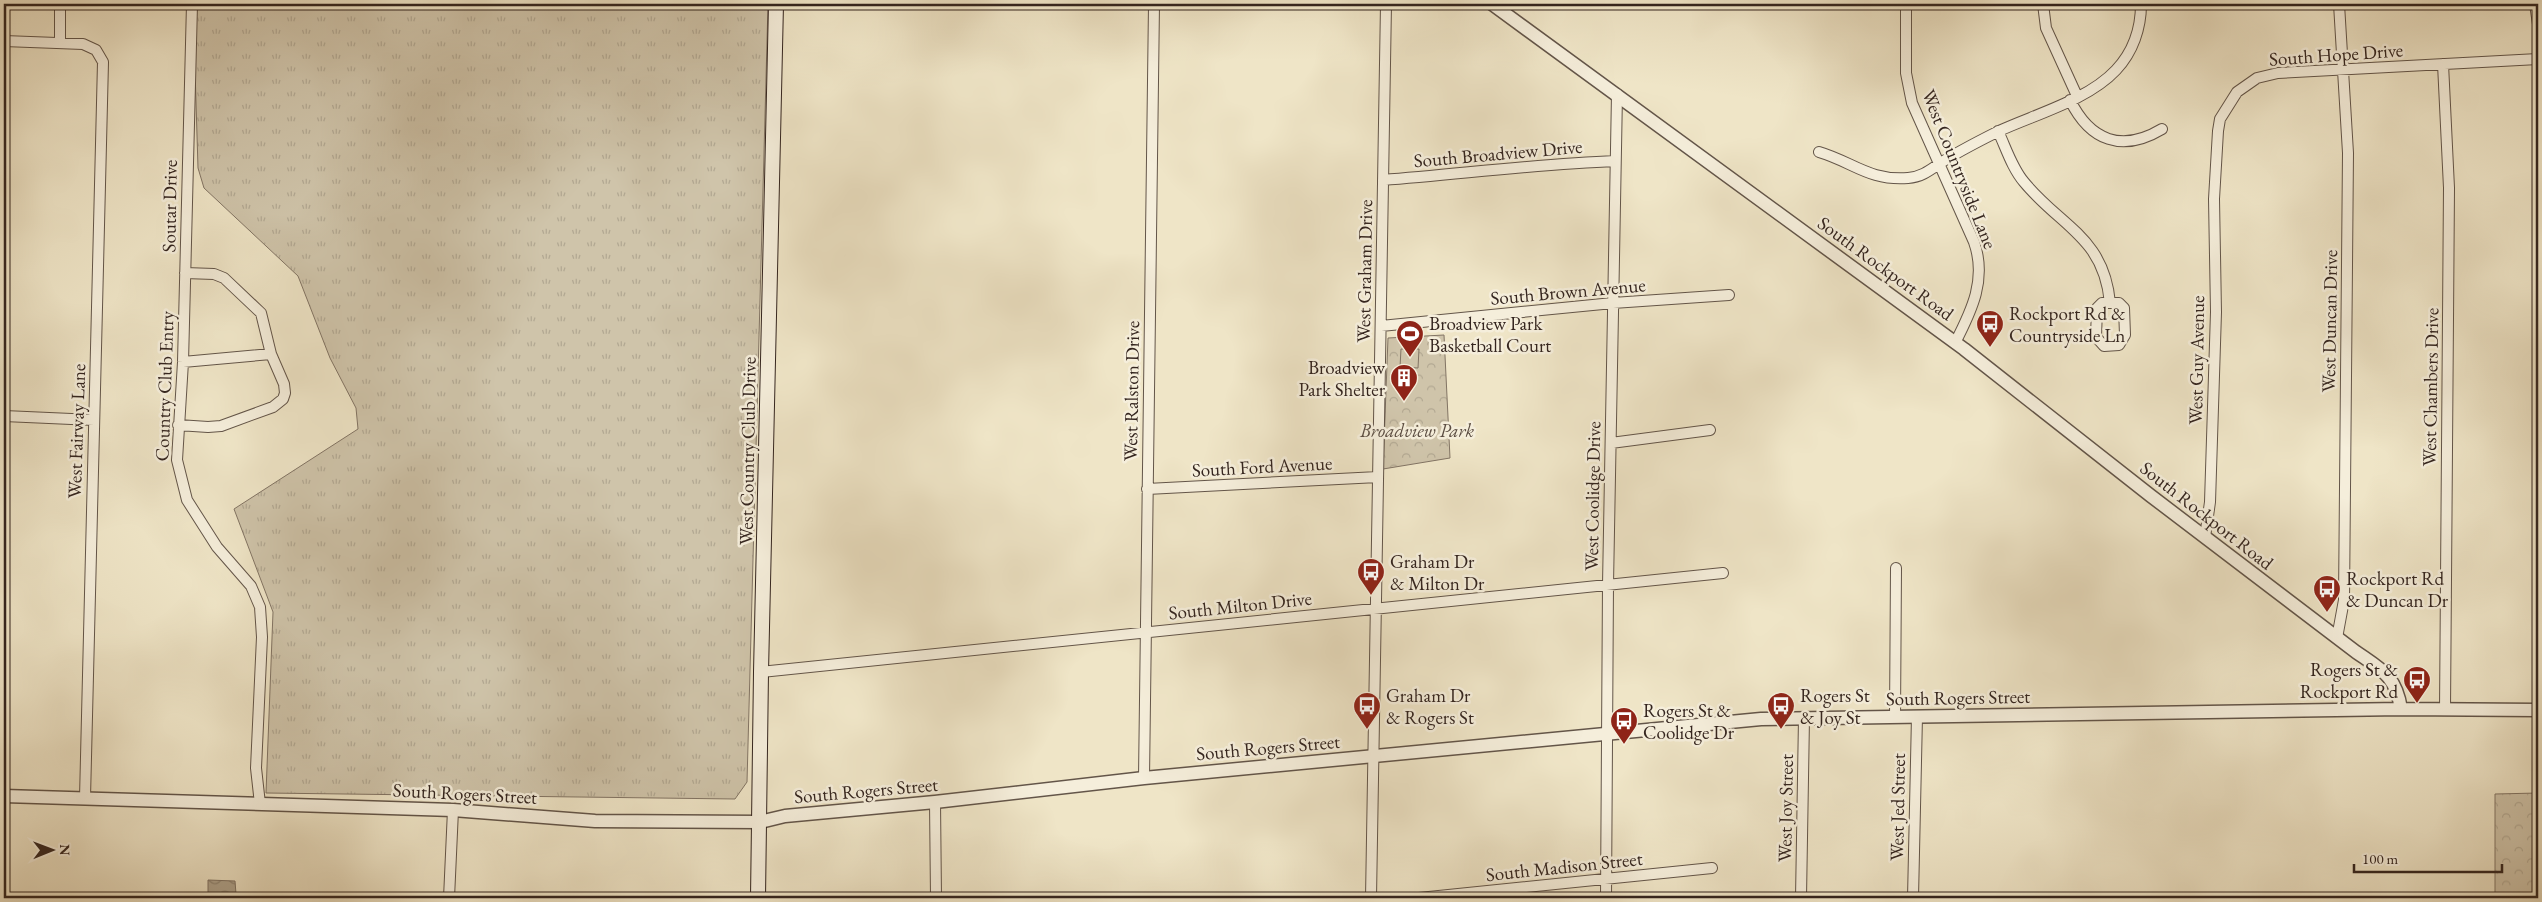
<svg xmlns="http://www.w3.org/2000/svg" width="2542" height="902" font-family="'EB Garamond',serif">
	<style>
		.grass { fill: url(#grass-tufts); stroke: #827464 }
		.forest { fill: url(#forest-crowns); stroke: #827464 }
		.pitch { fill: #cfc4aa; stroke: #827464 }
		.water { fill: url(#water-waves); stroke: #7e7162 }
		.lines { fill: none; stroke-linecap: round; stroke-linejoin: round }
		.minor-casing { stroke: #635549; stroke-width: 12 }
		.tertiary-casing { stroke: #635549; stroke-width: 15 }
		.secondary-casing { stroke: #34251f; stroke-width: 16 }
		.minor { stroke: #f5eedb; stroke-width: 10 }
		.tertiary { stroke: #f5eedb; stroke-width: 12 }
		.secondary { stroke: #f5eedb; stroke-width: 14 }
		.labels { text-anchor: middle; stroke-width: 5; stroke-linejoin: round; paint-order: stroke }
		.street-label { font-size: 19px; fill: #34251f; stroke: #f5eedb }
		.poi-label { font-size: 19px; fill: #34251f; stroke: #f5eedb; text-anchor: start }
		.park-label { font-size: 19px; font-style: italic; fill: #5b4d42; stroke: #f5eedb }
	</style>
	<defs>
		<pattern id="grass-tufts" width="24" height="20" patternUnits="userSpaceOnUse" patternTransform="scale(1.25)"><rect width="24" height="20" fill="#cfc4aa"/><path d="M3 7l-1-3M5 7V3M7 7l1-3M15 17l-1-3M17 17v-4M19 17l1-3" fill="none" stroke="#b2a892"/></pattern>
		<pattern id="forest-crowns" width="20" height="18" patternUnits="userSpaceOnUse" patternTransform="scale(1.25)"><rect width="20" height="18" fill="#cfc4aa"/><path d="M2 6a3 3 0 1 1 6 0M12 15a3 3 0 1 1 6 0" fill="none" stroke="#b2a892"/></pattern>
		<pattern id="water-waves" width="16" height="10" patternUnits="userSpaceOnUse" patternTransform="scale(1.25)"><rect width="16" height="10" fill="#afa48e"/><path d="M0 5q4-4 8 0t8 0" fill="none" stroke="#8f8573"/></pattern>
	</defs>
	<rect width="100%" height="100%" fill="#efe5c7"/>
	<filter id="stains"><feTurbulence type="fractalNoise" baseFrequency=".004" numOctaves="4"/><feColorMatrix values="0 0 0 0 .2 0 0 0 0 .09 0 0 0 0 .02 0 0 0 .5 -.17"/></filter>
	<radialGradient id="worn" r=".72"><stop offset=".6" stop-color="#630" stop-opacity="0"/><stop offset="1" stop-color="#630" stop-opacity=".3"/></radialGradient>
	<path class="grass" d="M193 4H768L747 782 735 799 266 793 273 612 234 509 358 429 356 408 330 358 298 276 204 188 198 168Z"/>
	<path class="forest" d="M1444 335 1450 458 1383 469 1388 338Z
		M2538 793V898H2495V794Z"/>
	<path class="pitch" d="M1401 349H1419L1418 368 1400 367Z"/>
	<path class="water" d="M208 880 235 881 236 894 208 895Z"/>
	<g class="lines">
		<defs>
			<path id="minor" d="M192 4 183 362 177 460 187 500 217 547 251 586 260 607 262 637 256 768 260 804
				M1906 4V73L1912 103 1974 242C1987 279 1972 310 1955 343
				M2043 4 2046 28 2077 96
				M2535 4 2538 24
				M4 41 83 44 96 50 103 62 85 798
				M60 43V4
				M2443 64 2449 188 2445 710
				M2070 100C2090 141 2122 153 2162 129
				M1998 131C2006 148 2012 168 2024 182 2061 227 2104 237 2110 303H2102L2097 308 2096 337 2104 346 2119 345 2125 335 2124 308 2119 303H2110
				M1819 152C1853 162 1869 181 1908 178 1921 177 1929 171 1939 164 1957 152 1979 141 1999 131 2036 114 2088 100 2116 70 2133 52 2141 28 2141 4
				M1383 180C1461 174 1537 164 1615 161
				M1381 326 1613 303 1729 295
				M183 362 271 354
				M4 416 94 420
				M178 425 208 427 221 426 273 407 283 399 285 393 284 384 271 354 261 313 224 278 214 274 185 273
				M1611 443 1710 430
				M1147 489 1378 477
				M2205 537 2210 502 2216 312 2214 199 2218 131 2220 119 2237 92 2257 78 2278 73 2538 59
				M2337 638 2344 600 2348 153 2339 4
				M761 672 1723 573
				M1895 717 1896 568
				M1144 778 1154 4
				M935 802 936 898
				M449 898 453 810
				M1371 898 1386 4
				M1419 898 1712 868
				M1606 898 1608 585 1617 94
				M1801 898 1804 718
				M1913 898 1917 716"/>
			<path id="tertiary" d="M1492 4 1964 349 2151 496 2356 652C2382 670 2396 676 2401 709
				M4 796 453 810 595 821 760 822 785 816 935 802 1144 778 1761 719 2401 709 2538 710"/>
			<path id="secondary" d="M758 898 761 672 776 4"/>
		</defs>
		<use href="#minor" class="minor-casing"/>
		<use href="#tertiary" class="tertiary-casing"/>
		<use href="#secondary" class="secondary-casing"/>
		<use href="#minor" class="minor"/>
		<use href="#tertiary" class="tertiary"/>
		<use href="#secondary" class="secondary"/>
	</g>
	<defs>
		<symbol id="bus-pin" viewBox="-11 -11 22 30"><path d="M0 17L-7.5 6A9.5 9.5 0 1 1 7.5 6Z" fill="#8f2418" stroke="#f5eedb"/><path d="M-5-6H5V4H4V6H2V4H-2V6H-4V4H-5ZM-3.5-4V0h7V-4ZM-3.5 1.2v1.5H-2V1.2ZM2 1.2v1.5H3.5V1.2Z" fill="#fff"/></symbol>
		<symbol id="stadium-pin" viewBox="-11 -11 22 30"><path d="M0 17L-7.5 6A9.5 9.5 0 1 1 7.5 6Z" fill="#8f2418" stroke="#f5eedb"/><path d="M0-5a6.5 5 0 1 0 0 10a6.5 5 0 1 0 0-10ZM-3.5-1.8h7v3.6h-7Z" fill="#fff"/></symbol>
		<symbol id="building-pin" viewBox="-11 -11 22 30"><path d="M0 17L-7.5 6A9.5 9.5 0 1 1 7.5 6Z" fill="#8f2418" stroke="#f5eedb"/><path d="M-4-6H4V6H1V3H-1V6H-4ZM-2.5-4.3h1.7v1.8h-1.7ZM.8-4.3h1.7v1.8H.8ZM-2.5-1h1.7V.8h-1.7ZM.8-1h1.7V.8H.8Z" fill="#fff"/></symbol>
	</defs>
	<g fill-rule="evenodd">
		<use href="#bus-pin" x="1974" y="308" width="32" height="43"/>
		<use href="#stadium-pin" x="1394" y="318" width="32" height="43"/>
		<use href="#building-pin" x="1388" y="362" width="32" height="43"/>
		<use href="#bus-pin" x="1355" y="556" width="32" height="43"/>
		<use href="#bus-pin" x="2311" y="573" width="32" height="43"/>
		<use href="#bus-pin" x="2401" y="664" width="32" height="43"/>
		<use href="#bus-pin" x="1351" y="690" width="32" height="43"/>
		<use href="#bus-pin" x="1765" y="690" width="32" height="43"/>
		<use href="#bus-pin" x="1608" y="705" width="32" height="43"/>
	</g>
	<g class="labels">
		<g class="street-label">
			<text transform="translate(2336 54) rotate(-4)" y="7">South Hope Drive</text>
			<text transform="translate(1498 153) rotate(-5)" y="7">South Broadview Drive</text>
			<text transform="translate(1960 169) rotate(68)" y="7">West Countryside Lane</text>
			<text transform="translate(169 206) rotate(-89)" y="7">Soutar Drive</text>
			<text transform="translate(1886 268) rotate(36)" y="7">South Rockport Road</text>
			<text transform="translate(1364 271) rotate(-89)" y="7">West Graham Drive</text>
			<text transform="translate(1568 291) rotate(-5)" y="7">South Brown Avenue</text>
			<text transform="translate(2329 321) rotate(-89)" y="7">West Duncan Drive</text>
			<text transform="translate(2196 360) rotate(-89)" y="7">West Guy Avenue</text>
			<text transform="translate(164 386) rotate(-88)" y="7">Country Club Entry</text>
			<text transform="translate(2430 387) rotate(-89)" y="7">West Chambers Drive</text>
			<text transform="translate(1131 391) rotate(-89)" y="7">West Ralston Drive</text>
			<text transform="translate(76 431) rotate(-88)" y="7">West Fairway Lane</text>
			<text transform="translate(747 451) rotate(-89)" y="7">West Country Club Drive</text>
			<text transform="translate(1262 466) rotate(-3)" y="7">South Ford Avenue</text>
			<text transform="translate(1592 496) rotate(-89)" y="7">West Coolidge Drive</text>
			<text transform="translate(2207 515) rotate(38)" y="7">South Rockport Road</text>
			<text transform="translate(1240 605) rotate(-6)" y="7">South Milton Drive</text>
			<text transform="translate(1958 697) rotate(-1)" y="7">South Rogers Street</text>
			<text transform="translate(1268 747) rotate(-5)" y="7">South Rogers Street</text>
			<text transform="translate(866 790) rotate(-5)" y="7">South Rogers Street</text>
			<text transform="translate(465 793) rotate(3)" y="7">South Rogers Street</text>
			<text transform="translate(1897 807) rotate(-89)" y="7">West Jed Street</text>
			<text transform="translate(1785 808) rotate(-89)" y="7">West Joy Street</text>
			<text transform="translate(1564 866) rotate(-6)" y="7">South Madison Street</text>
		</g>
		<g class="poi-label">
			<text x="2009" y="320">Rockport Rd &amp;<tspan x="2009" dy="22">Countryside Ln</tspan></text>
			<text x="1429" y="330">Broadview Park<tspan x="1429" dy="22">Basketball Court</tspan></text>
			<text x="1385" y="374" text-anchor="end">Broadview<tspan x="1385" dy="22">Park Shelter</tspan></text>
			<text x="1390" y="568">Graham Dr<tspan x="1390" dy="22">&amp; Milton Dr</tspan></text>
			<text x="2346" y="585">Rockport Rd<tspan x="2346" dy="22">&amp; Duncan Dr</tspan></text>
			<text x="2398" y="676" text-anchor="end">Rogers St &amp;<tspan x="2398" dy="22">Rockport Rd</tspan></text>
			<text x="1386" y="702">Graham Dr<tspan x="1386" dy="22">&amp; Rogers St</tspan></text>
			<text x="1800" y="702">Rogers St<tspan x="1800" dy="22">&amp; Joy St</tspan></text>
			<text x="1643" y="717">Rogers St &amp;<tspan x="1643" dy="22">Coolidge Dr</tspan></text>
		</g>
		<g class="park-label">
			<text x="1417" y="437">Broadview Park</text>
		</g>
	</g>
	<rect width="2542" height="902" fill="none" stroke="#efe5c7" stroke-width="20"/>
	<rect x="5" y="5" width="2532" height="892" fill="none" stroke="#34251f" stroke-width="2.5"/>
	<rect x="10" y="10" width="2522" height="882" fill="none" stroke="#34251f"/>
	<g transform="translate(52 850) rotate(89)" stroke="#f5eedb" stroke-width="4" paint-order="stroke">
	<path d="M0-4L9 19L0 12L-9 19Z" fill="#34251f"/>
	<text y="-8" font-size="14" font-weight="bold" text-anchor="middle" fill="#34251f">N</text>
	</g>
	<path d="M2354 864v8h148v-8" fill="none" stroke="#34251f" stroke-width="2.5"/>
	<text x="2362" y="864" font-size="15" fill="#34251f" stroke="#f5eedb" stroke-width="4" paint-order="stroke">100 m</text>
	<rect width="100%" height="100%" filter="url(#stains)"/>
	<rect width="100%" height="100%" fill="url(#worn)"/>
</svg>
